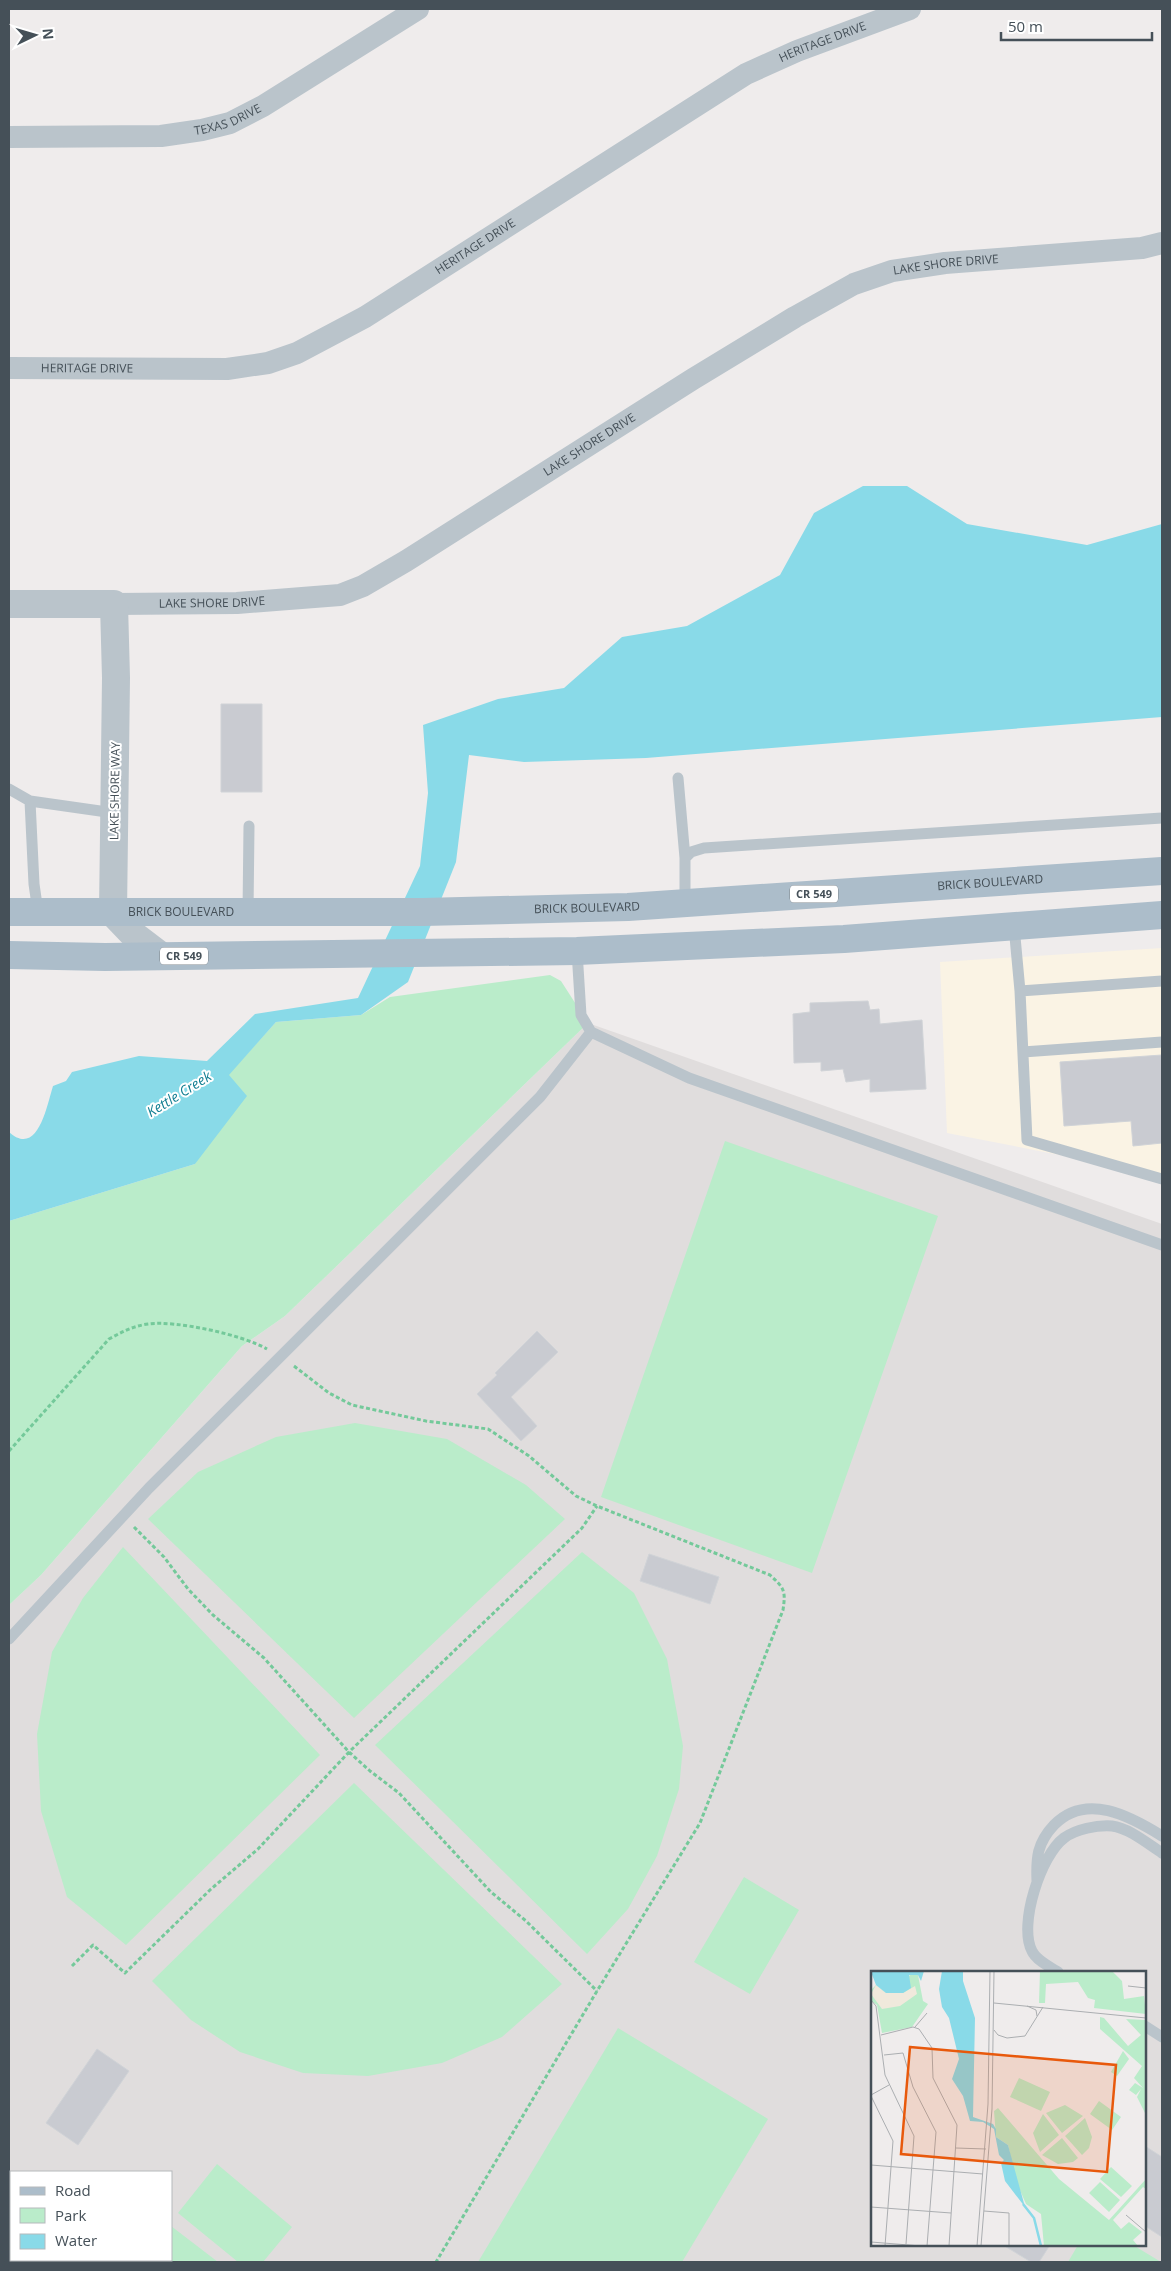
<svg xmlns="http://www.w3.org/2000/svg" width="1171" height="2271" font-family="'Open Sans',sans-serif">
	<style>
		.commercial { fill: #faf3e4 }
		.education { fill: #e0dddd; fill-rule: evenodd }
		.green { fill: #baecca }
		.water { fill: #89dae8 }
		.building { fill: #c9cbd1; stroke: #d0d3d7 }
		.lines { fill: none; stroke-linecap: round; stroke-linejoin: round }
		.path { stroke: #74c99a; stroke-width: 3; stroke-dasharray: 4 2.5; stroke-linecap: butt }
		.service { stroke: #bac4cb; stroke-width: 11 }
		.minor { stroke: #bac4cb; stroke-width: 22 }
		.tertiary { stroke: #bac4cb; stroke-width: 28 }
		.primary { stroke: #acbdca; stroke-width: 28 }
		.labels { text-anchor: middle; stroke-width: 4; stroke-linejoin: round; paint-order: stroke }
		.shield { fill: #fff; stroke: #7d848a; stroke-width: 1 }
		.shield-label { font-size: 11px; font-weight: bold; fill: #455058 }
		.street-label { font-size: 12px; fill: #455058; stroke: #fff }
		.water-label { font-size: 14px; font-style: italic; fill: #117e92; stroke: #fff }
		.inset-river { fill: none; stroke: #89dae8; stroke-width: 2.5 }
		.inset-road { fill: none; stroke: #abaeb1; stroke-width: 1 }
		.view { fill: #e8590c; fill-opacity: 0.15; stroke: #e8590c; stroke-width: 2.5 }
		.inset-edge { fill: none; stroke: #455058; stroke-width: 2.5 }
	</style>
	<rect width="100%" height="100%" fill="#efecec"/>
	<path class="commercial" d="M1162 948V1175L947 1133 940 962Z"/>
	<path class="education" d="M588 1023 1162 1224V2262H9V1605L41 1575 242 1346 285 1316ZM872 1972H1145V2245H872ZM11 2172H171V2260H11Z"/>
	<path class="green" d="M550 975 561 981 588 1023 285 1316 242 1346 41 1575 9 1605V1221L195 1164 228 1075 276 1022 361 1015 390 997Z
		M725 1141 938 1216 812 1573 601 1497Z
		M355 1423 447 1439 526 1485 565 1519 354 1718 148 1519 198 1472 276 1437Z
		M123 1547 320 1755 126 1945 67 1897 41 1811 37 1734 52 1652 83 1598Z
		M582 1552 634 1593 667 1659 683 1746 679 1789 657 1856 628 1909 587 1954 375 1745Z
		M354 1783 562 1984 502 2037 442 2063 368 2076 303 2073 240 2052 191 2020 152 1981Z
		M744 1877 799 1910 750 1994 694 1962Z
		M618 2028 768 2119 682 2262H478Z
		M217 2164 292 2227 263 2262H238L178 2213Z
		M171 2226 218 2262H141L143 2260H171Z
		M1078 2245H1133L1161 2262H1068Z"/>
	<path class="water" d="M863 486H907L967 524 1087 545 1162 524V717L646 758 524 762 469 755 456 862 408 982 361 1015 276 1022 229 1075 247 1096 195 1164 9 1221V1132C38 1158 47 1105 53 1086L66 1081 72 1072 139 1056 207 1061 255 1014 358 998 420 866 428 793 423 725 498 699 564 688 622 637 687 626 780 575 814 513Z"/>
	<path class="building" d="M221 704H262V792H221Z
		M868 1001 870 1010 879 1009 880 1024 922 1020 926 1089 870 1092V1079L846 1082 843 1069 821 1071V1062L794 1063 793 1014 810 1012V1003Z
		M1162 1055V1143L1133 1146 1131 1121 1064 1126 1060 1062Z
		M537 1331 558 1352 511 1397 537 1426 521 1441 477 1394 497 1375 495 1373Z
		M649 1554 719 1577 710 1604 640 1581Z
		M97 2049 129 2071 78 2145 46 2123Z
		M1145 2146 1162 2157V2237L1145 2226Z
		M1003 2245H1050L1039 2262H1031Z"/>
	<g class="lines">
		<path class="path" d="M294 1366 329 1393 352 1405 426 1421 488 1429 529 1456 576 1496 597 1506 770 1575C784 1588 786 1590 783 1610L700 1823 597 1991 436 2262
			M9 1451 109 1339C122 1332 133 1326 148 1324 176 1320 243 1335 267 1349
			M134 1527 164 1557 188 1589 213 1615 264 1658 349 1752 370 1771 399 1793 491 1892 526 1921 597 1991
			M72 1966 93 1945 125 1973 211 1889 258 1849 349 1752 582 1528 597 1506"/>
		<path class="service" d="M678 778 685 858
			M9 789 30 801
			M685 903V858L691 852 704 848 1162 818
			M38 912 34 884 30 801 114 813
			M248 912 249 826
			M1014 926 1020 991 1027 1140 1162 1179
			M1020 991 1162 981
			M591 1032 689 1078 1162 1245
			M1023 1052 1162 1042
			M9 1639 149 1488 540 1097 591 1032 581 1015 577 951
			M1037 1881C1036 1858 1037 1843 1054 1825 1086 1792 1130 1816 1162 1836
			M1058 1972C1050 1967 1036 1960 1032 1951 1018 1925 1041 1855 1064 1838 1076 1829 1097 1825 1112 1826 1129 1828 1148 1844 1162 1853
			M1145 2026 1162 2037"/>
		<g class="minor">
			<path id="s1" d="M9 137 161 136 202 130 230 123 263 106 418 9"/>
			<path id="s2" d="M9 368 227 369 268 363 297 353 365 317 746 74 797 51 910 9"/>
			<path id="s3" d="M114 604 237 603 340 595 363 586 406 561 693 379 795 317 854 284 892 271 945 263 1142 248 1162 243"/>
		</g>
		<path class="tertiary" d="M9 604H114L116 678 113 913 136 937 161 956"/>
		<g class="primary">
			<path id="s4" d="M9 912H423L628 907 1162 871"/>
			<path d="M9 955 105 957 577 951 844 939 1162 915"/>
		</g>
	</g>
	<g class="labels">
		<g class="shield">
			<rect x="790" y="885.5" width="48" height="17" rx="4"/>
			<rect x="160" y="947.5" width="48" height="17" rx="4"/>
		</g>
		<g class="shield-label">
			<text x="814" y="898">CR 549</text>
			<text x="184" y="960">CR 549</text>
		</g>
		<g class="street-label">
			<text dy="4" stroke="none"><textPath href="#s2" startOffset="902">HERITAGE DRIVE</textPath></text>
			<text dy="4" stroke="none"><textPath href="#s1" startOffset="221">TEXAS DRIVE</textPath></text>
			<text dy="4" stroke="none"><textPath href="#s2" startOffset="498">HERITAGE DRIVE</textPath></text>
			<text dy="4" stroke="none"><textPath href="#s3" startOffset="922">LAKE SHORE DRIVE</textPath></text>
			<text dy="4" stroke="none"><textPath href="#s2" startOffset="78">HERITAGE DRIVE</textPath></text>
			<text dy="4" stroke="none"><textPath href="#s3" startOffset="518">LAKE SHORE DRIVE</textPath></text>
			<text dy="4" stroke="none"><textPath href="#s3" startOffset="98">LAKE SHORE DRIVE</textPath></text>
			<text transform="translate(115 791) rotate(-89)" y="4">LAKE SHORE WAY</text>
			<text dy="4" stroke="none"><textPath href="#s4" startOffset="982">BRICK BOULEVARD</textPath></text>
			<text dy="4" stroke="none"><textPath href="#s4" startOffset="578">BRICK BOULEVARD</textPath></text>
			<text dy="4" stroke="none"><textPath href="#s4" startOffset="172">BRICK BOULEVARD</textPath></text>
		</g>
		<g class="water-label">
			<text transform="translate(179 1094) rotate(-32)" y="5">Kettle Creek</text>
		</g>
	</g>
	<g transform="translate(871 1971)">
		<rect width="275" height="275" fill="#efecec"/>
		<path d="M169 0H241L251 10 253 28 273 25 275 43 223 37 224 29 217 27 207 11 175 13 174 32H168ZM42 2 47 4 52 30 57 33 41 56 11 62 6 34 0 30V19L5 14 15 22ZM229 46 233 47 257 75 270 64 255 48 275 49V144L266 126 270 118 265 124 258 119 264 112 272 117 263 107 271 95 229 58ZM252 80 258 88 246 105 240 101ZM148 107 179 121 170 140 139 126ZM228 130 250 146 241 159 219 143ZM194 134 212 145 191 162 175 142ZM127 137 188 208 238 249 275 208V218L272 216 242 249 250 258 258 251 271 261 262 269 267 275H173L170 243 155 233 145 210 137 174 125 166 123 140ZM172 143 188 164 169 181 162 162ZM214 147 221 166 218 177 211 184 194 165ZM191 167 207 187 202 191 187 193 171 184ZM240 196 261 215 250 226 229 208ZM229 211 249 229 238 241 218 222Z" fill="#baecca"/>
		<path d="M5 14 15 22H32L44 15 46 23 29 35 11 38 0 23Z" fill="#f0e9dc"/>
		<path d="M53 0 50 10 47 4H38L40 17 32 22H15L5 14 0 1ZM71 0H92V10L104 47 102 146 122 153 125 158V166L137 174 154 236 134 210 130 192 133 189 128 184 123 158 112 151 99 150 92 125 81 108 88 88 78 47 71 36 68 18Z" fill="#89dae8"/>
		<path class="inset-river" d="M152 233 163 247 170 275"/>
		<path class="inset-road" d="M138 0H164M257 15 275 17M0 29 5 35 14 104 43 165 35 273M123 32 275 47M156 35 165 39 166 45M44 56 56 42M123 59 127 64 136 67 154 65 172 36M10 64 42 56 48 58 61 77 62 107 86 154 78 275M13 84 32 82 42 116 65 161 56 275M0 124 18 114M0 125 22 170 14 275M0 172V190M85 177 115 178M0 194 112 203M0 236 80 242M113 240 138 242V275M255 244 275 261M0 271 50 275M106 275 117 133 119 0M110 275 121 138 123 0"/>
		<path class="view" d="M39 76 245 94 236 201 30 183Z"/>
		<rect width="275" height="275" class="inset-edge"/>
	</g>
	<rect width="1171" height="2271" fill="none" stroke="#455058" stroke-width="20"/>
	<rect x="10" y="2171" width="162" height="90" fill="#ffffff" stroke="#b5b9bc"/>
	<rect x="20" y="2187" width="25" height="8" fill="#acbdca" stroke="#b5b9bc"/>
	<text x="55" y="2196" font-size="15" fill="#455058">Road</text>
	<rect x="20" y="2208" width="25" height="15" fill="#baecca" stroke="#b5b9bc"/>
	<text x="55" y="2221" font-size="15" fill="#455058">Park</text>
	<rect x="20" y="2234" width="25" height="15" fill="#89dae8" stroke="#b5b9bc"/>
	<text x="55" y="2246" font-size="15" fill="#455058">Water</text>
	<g transform="translate(35 35) rotate(85)" stroke="#ffffff" stroke-width="4" paint-order="stroke">
	<path d="M0-4L9 19L0 12L-9 19Z" fill="#455058"/>
	<text y="-8" font-size="14" font-weight="bold" text-anchor="middle" fill="#455058">N</text>
	</g>
	<path d="M1001 32v8h151v-8" fill="none" stroke="#455058" stroke-width="2.5"/>
	<text x="1008" y="32" font-size="15" fill="#455058" stroke="#ffffff" stroke-width="4" paint-order="stroke">50 m</text>
</svg>
